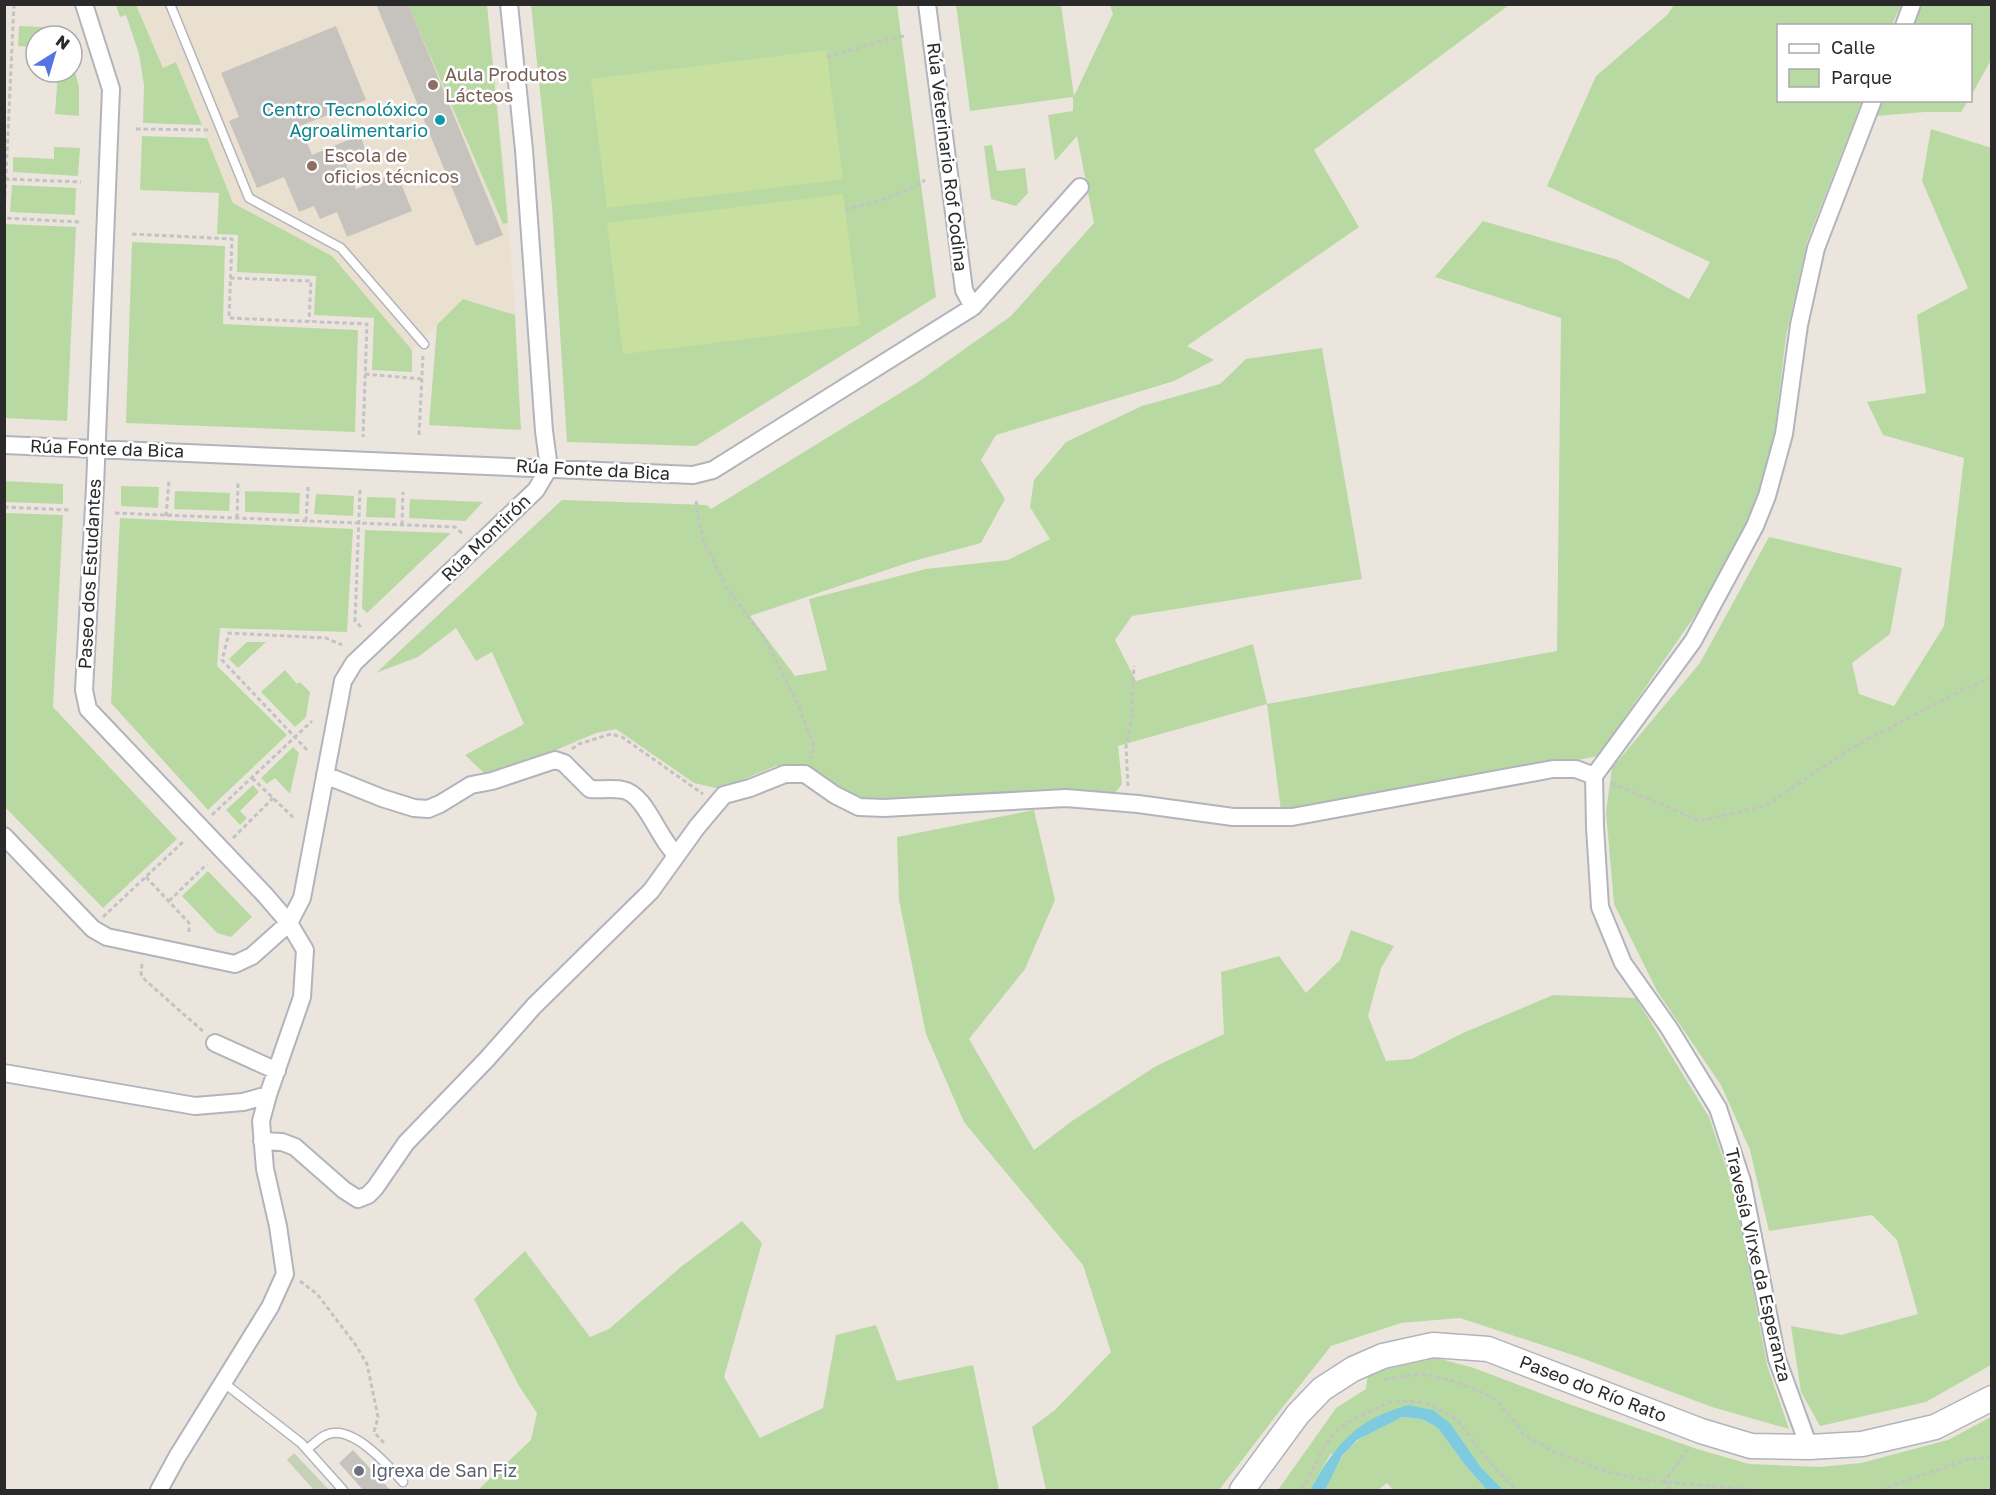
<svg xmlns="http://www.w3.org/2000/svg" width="1996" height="1495" font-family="'Golos Text',sans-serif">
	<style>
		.education { fill: #eae0d0 }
		.green { fill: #b8daa2 }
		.cemetery { fill: #c6d2b8 }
		.pitch { fill: #c8e09f }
		.water { fill: #7ecbe0 }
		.building { fill: #c6c2bd }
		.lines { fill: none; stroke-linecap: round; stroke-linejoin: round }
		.lane-casing { stroke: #b2b4bc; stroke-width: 11 }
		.street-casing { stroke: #b2b4bc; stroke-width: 20 }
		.secondary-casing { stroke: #b2b4bc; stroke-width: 27 }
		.path { stroke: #c3c3c3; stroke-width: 3; stroke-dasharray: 4.5 3; stroke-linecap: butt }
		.lane { stroke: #fff; stroke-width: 8 }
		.street { stroke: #fff; stroke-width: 16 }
		.secondary { stroke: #fff; stroke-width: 24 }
		.education-dot { fill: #8d6e63; stroke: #fff; stroke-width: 2 }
		.culture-dot { fill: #0f9aa8; stroke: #fff; stroke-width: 2 }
		.worship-dot { fill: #6b7280; stroke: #fff; stroke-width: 2 }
		.labels { text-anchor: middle; stroke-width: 5; stroke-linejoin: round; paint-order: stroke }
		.education-label { font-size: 18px; fill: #785e54; stroke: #fff; text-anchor: start }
		.culture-label { font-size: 18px; fill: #0d838f; stroke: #fff; text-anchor: end }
		.street-label { font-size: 18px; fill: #2a2a2a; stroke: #fff }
		.worship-label { font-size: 18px; fill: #5b616d; stroke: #fff; text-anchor: start }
	</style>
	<rect width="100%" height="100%" fill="#ebe5de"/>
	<path class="education" d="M136 5H487L504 166 515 315 463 299 412 350 332 256 233 203 177 63 163 69Z"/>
	<path class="green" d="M956 4 1061 5 1074 96 1113 14 1110 5H1509L1314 150 1359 227 1187 346 1214 360 1174 381 996 435 981 460 1005 499 981 543 910 562 750 616 795 676 827 670 809 599 926 569 1008 560 1050 539 1030 507 1034 480 1066 442 1142 406 1220 384 1246 359 1322 348 1362 579 1132 616 1115 640 1136 681 1253 644 1267 704 1557 651 1561 318 1435 277 1483 221 1618 260 1689 299 1710 262 1547 186 1596 76 1667 15 1674 5H1901L1892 25 1778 26V100L1862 101 1807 242 1786 336 1770 471 1732 562 1598 756 1411 793 1281 811 1267 704 1118 746 1122 784 1114 794 1040 791 935 802 871 803 830 784 807 768 776 766 720 789 694 783 616 729 596 733 521 765 487 776 465 755 524 724 492 652 476 661 456 628 418 657 376 673 562 500 707 505 711 509 918 382 1011 316 1094 223 1077 136 1055 161 1048 115 1073 111V97L970 111Z
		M116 5H136L163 68 176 62 202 125 143 123 144 85 139 54 126 15 120 17Z
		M408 5H487L508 223 503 224Z
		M531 5H897L936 297 696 446 567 442 552 206Z
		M1921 5H1991V60L1971 96 1970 26H1912Z
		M19 26 63 28 65 36H36V47L18 46Z
		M72 61 79 87V116L55 114 58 72H72Z
		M1881 101H1968L1961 112H1925L1875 116Z
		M1931 129 1992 148 1991 1365 1926 1402 1820 1426 1801 1392 1791 1326 1841 1335 1918 1314 1897 1240 1872 1215 1769 1231 1750 1150 1721 1085 1657 991 1614 904 1606 812 1612 768 1700 663 1769 537 1902 568 1890 634 1852 663 1859 694 1894 706 1944 626 1964 458 1883 435 1867 402 1926 393 1917 315 1968 288 1922 181Z
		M142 136 207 138 233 203 332 256 412 350V372L372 370 374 318 314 315 316 276 237 272 238 235 217 234 219 193 140 190Z
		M992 145 997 171 1025 168 1028 193 1016 206 991 199 984 146Z
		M54 147 80 148 78 176 13 172V157L54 159Z
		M12 185 76 188 75 215 10 212Z
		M5 224 76 227 67 421 5 418Z
		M132 242 225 246 223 324 358 330 355 432 126 423Z
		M463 299 515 315 521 430 429 425 437 325Z
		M5 481 63 484V504L5 502Z
		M121 486 159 487 158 508 121 506Z
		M175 491 230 493 229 511 174 509Z
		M245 491 300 493 299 514 245 512Z
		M316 494 354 496 353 516 314 514Z
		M367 497 396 498 395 518 366 517Z
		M410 499 483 502 465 521 409 518Z
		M5 513 63 515 53 707 177 839 103 908 5 807Z
		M120 518 353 529 347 632 220 628 217 666 287 735 208 810 111 703Z
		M365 530 451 533 367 613 362 608Z
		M247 642H266L238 668 229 659Z
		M285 670 297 684 300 682 310 692 306 717 295 727 261 692Z
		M293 747 299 753 290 794 275 778 267 784 261 778Z
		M253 785 259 792 240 811 247 818 240 825 226 810Z
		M1034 810 1055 900 1025 969 969 1039 1034 1150 1072 1121 1156 1066 1224 1034 1221 972 1279 956 1306 993 1340 960 1351 930 1394 946 1381 968 1368 1016 1386 1061 1412 1059 1463 1033 1553 995 1636 998 1709 1117 1735 1194 1767 1365 1789 1429 1712 1407 1579 1357 1460 1318 1401 1323 1331 1346 1282 1408 1219 1490H1046L1032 1427 1055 1410 1111 1352 1083 1265 964 1122 926 1034 899 900 897 837Z
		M208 871 252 917 231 937 217 933 182 896Z
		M742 1221 762 1243 724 1377 760 1438 823 1408 836 1335 876 1325 897 1381 973 1365 999 1490H478L531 1440 537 1413 519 1386 474 1299 525 1251 590 1337 609 1329 682 1266Z
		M1437 1358 1474 1368 1566 1403 1697 1449 1749 1464 1819 1467 1861 1463 1948 1440 1991 1417V1490H1503L1480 1466 1451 1424 1408 1405 1330 1455 1310 1490H1278L1336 1408 1366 1389 1368 1373Z
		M1402 1417 1422 1419 1438 1428 1465 1465 1487 1490H1393L1387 1483 1378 1490H1325C1345 1444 1356 1438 1402 1417Z"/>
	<path class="cemetery" d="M294 1453 329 1490H314L287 1460Z"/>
	<path class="pitch" d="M826 50 843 179 607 208 591 79Z
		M843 194 860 325 623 354 607 223Z"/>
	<path class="water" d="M1408 1405 1433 1410 1451 1424 1480 1466 1503 1490H1487L1465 1465 1438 1428 1422 1419 1402 1417 1357 1440 1342 1456 1325 1490H1310C1336 1444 1355 1420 1408 1405Z"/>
	<path class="building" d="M376 4H408L503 235 476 246Z
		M336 26 366 100 300 126 312 155 360 135 368 156 346 165 356 189 397 173 412 211 347 237 337 212 320 219 314 206 299 212 284 177 257 188 229 121 239 117 221 73Z
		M353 1450 391 1491H364L339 1463Z"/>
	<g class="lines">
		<defs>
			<path id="lane" d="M170 4 249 198 341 248 424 344
				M224 1383 301 1443 343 1490
				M307 1449C313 1445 319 1438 326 1435 351 1423 388 1465 403 1482"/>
			<path id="street" d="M84 4 111 89 95 487 84 690 88 709 265 895 289 923 305 950 302 997 268 1095 261 1121 265 1169 278 1226 285 1274 270 1307 177 1457 159 1490
				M927 4 964 290 973 307
				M1904 26 1912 4
				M4 445 693 475 713 470 973 307 1080 187
				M325 775 382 798 414 808 428 809 440 804 471 785 492 781 555 760 564 763 590 789C601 790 612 788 623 790 646 794 659 841 677 855
				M4 836 93 929 107 937 235 964 252 956 289 923 302 898 343 681 354 663 536 490 549 468 544 431 524 150 509 4
				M215 1043 277 1071
				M4 1073 195 1106 243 1102 268 1095
				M262 1141 282 1142 295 1147 344 1190 358 1199 368 1195 375 1188 406 1143 487 1059 534 1006 651 891 697 827 724 795 750 788 785 774H805L835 795 859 807 884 808 1066 798 1138 804 1233 817H1292L1553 769H1576L1594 776
				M1809 1447 1777 1359 1742 1181 1718 1108 1669 1028 1623 963 1600 907 1595 827 1594 776 1693 641 1755 526 1767 496 1784 434 1799 325 1816 248 1873 100"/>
			<path id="secondary" d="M1242 1490 1298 1414 1322 1389 1353 1369 1383 1356 1433 1345 1488 1349 1701 1431 1751 1446 1809 1447 1862 1444 1935 1427 1992 1398"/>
		</defs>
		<use href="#lane" class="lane-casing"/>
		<use href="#street" class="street-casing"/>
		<use href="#secondary" class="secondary-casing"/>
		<path class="path" d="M14 4 4 218 79 222
			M827 57C853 50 879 40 906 36
			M136 129 210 130
			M5 179 81 182
			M845 209C874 203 900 196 925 180
			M132 234 232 239 229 318 367 324 363 437
			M230 278 311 281 309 321
			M365 374 422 379
			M419 435 423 356
			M360 490 355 621 361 627
			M696 501 699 522 704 542 727 588 765 639 799 707 814 746 810 758
			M4 507 69 510
			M115 513 455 527 462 533
			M166 516 169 480
			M237 518 238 483
			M306 521 308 487
			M402 525 403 492
			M572 749 579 744 611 734 622 737 703 794
			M307 750 222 660 229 633 326 638 342 645
			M252 778 295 819
			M1611 783 1700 821 1767 805 1853 747 1960 691 1992 678
			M1128 786 1126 746 1131 722 1134 666
			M212 815 312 721
			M233 838 273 798
			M146 877 189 923V935
			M169 901 207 864
			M103 917 185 840
			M142 964 141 974 145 980 205 1033
			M300 1281 317 1294 355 1344 367 1364 378 1417 374 1432 384 1443
			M1384 1379 1422 1374 1450 1380 1481 1392 1496 1400 1518 1426 1522 1434 1553 1451 1607 1472 1644 1480 1756 1490
			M1302 1490 1322 1451 1333 1434 1350 1421 1390 1402 1407 1401 1427 1403 1456 1419 1491 1464 1516 1490
			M1670 1490 1665 1481 1689 1447
			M1880 1490 1966 1460 1992 1457"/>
		<use href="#lane" class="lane"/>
		<use href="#street" class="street"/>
		<use href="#secondary" class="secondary"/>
	</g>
	<g class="education-dot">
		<circle cx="433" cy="85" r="6"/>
		<circle cx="312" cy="166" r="6"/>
	</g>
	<circle class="culture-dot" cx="440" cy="120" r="6"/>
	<circle class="worship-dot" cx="359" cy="1471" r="6"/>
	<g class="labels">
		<g class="education-label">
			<text x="445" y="81">Aula Produtos<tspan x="445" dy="21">Lácteos</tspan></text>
			<text x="324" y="162">Escola de<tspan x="324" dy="21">oficios técnicos</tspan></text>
		</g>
		<g class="culture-label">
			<text x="428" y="116">Centro Tecnolóxico<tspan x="428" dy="21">Agroalimentario</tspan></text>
		</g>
		<g class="street-label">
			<text transform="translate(947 157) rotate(83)" y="6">Rúa Veterinario Rof Codina</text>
			<text transform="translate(107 449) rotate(2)" y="6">Rúa Fonte da Bica</text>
			<text transform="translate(593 470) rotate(3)" y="6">Rúa Fonte da Bica</text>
			<text transform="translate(486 538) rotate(-44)" y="6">Rúa Montirón</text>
			<text transform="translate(90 574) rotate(-87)" y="6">Paseo dos Estudantes</text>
			<text transform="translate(1758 1265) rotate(77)" y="6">Travesía Virxe da Esperanza</text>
			<text transform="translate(1593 1389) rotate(21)" y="6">Paseo do Río Rato</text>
		</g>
		<g class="worship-label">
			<text x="371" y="1477">Igrexa de San Fiz</text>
		</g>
	</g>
	<rect width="1996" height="1495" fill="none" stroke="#2a2a2a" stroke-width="12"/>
	<rect x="1777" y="24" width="195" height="78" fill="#ffffff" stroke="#aaaaaa" stroke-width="1.5"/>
	<rect x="1789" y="44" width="30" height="9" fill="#ffffff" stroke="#aaaaaa" stroke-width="1.5"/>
	<text x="1831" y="54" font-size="18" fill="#2a2a2a">Calle</text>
	<rect x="1789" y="69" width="30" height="18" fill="#b8daa2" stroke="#aaaaaa" stroke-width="1.5"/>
	<text x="1831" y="84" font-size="18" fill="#2a2a2a">Parque</text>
	<g transform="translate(54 54) rotate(37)"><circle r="28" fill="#ffffff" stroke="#aaaaaa" stroke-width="1.5"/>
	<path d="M0-4.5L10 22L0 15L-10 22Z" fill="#5375e3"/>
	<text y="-9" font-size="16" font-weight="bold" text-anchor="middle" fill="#2a2a2a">N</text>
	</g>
</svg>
